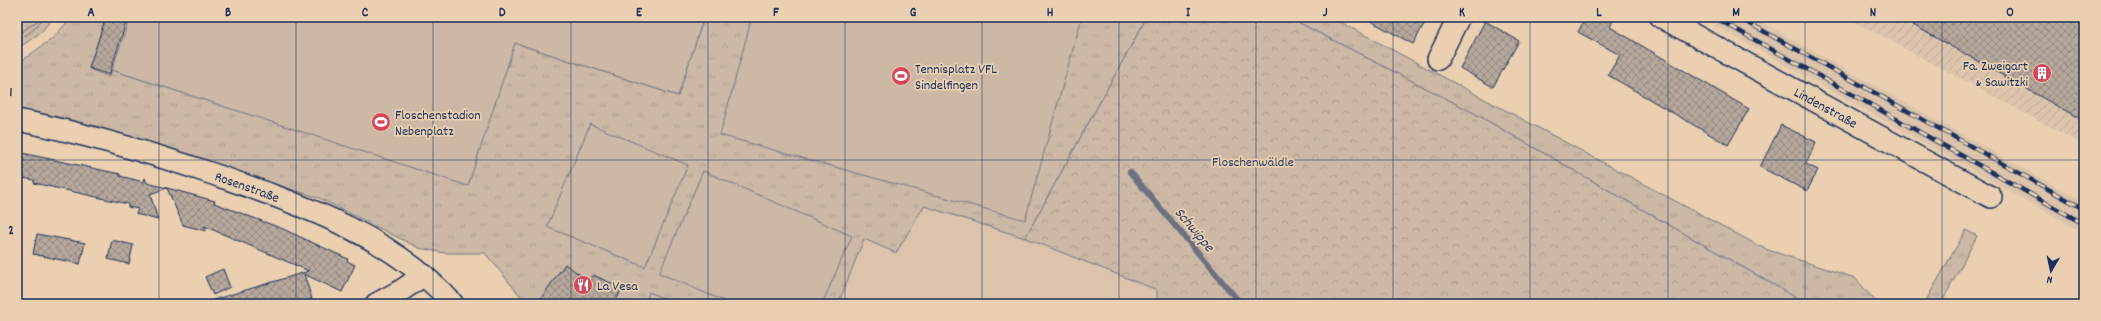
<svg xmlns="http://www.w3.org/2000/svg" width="2101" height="321" font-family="Dekko,sans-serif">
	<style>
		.built { fill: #dbc4ab }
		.industrial { fill: url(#industrial-furrows) }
		.grass { fill: url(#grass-tufts); stroke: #747482 }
		.forest { fill: url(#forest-crowns); stroke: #747482 }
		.pitch { fill: #ccb8a5; stroke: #747482 }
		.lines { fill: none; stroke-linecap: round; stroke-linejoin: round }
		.stream { stroke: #6d6f7f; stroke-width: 6 }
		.building { fill: url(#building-cross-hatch); stroke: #1b2f5e }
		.street-casing { stroke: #1b2f5e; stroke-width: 24 }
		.street { stroke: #ead0b1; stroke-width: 21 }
		.rail-casing { stroke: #1b2f5e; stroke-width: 4.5 }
		.rail { stroke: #ead0b1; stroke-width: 3; stroke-dasharray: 9; stroke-linecap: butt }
		.grid { fill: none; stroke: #1b2f5e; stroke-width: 1; stroke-opacity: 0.55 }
		.labels { text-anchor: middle; stroke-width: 3.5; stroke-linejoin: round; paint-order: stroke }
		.poi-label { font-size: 14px; fill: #1b2f5e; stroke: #ead0b1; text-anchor: start }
		.street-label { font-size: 14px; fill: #1b2f5e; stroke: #ead0b1 }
		.park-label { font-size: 14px; fill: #2d3d65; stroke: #ead0b1 }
		.water-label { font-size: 15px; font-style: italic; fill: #2f3f66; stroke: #ead0b1 }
		.neatline { fill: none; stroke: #1b2f5e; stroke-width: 1.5 }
		.grid-label { font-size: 13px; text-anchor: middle; font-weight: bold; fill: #1b2f5e }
	</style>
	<defs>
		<pattern id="industrial-furrows" width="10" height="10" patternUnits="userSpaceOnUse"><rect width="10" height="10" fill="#dbc4ab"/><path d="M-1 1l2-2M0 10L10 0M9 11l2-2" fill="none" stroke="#bba996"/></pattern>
		<pattern id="grass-tufts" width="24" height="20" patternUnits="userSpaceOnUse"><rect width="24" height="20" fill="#ccb8a5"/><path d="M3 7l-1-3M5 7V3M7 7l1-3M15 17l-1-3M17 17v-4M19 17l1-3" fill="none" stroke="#af9e90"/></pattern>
		<pattern id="forest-crowns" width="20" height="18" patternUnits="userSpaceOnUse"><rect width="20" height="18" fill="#ccb8a5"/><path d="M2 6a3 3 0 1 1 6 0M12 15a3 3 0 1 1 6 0" fill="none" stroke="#af9e90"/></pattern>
		<pattern id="building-cross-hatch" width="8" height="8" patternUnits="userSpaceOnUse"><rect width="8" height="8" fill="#b7a89c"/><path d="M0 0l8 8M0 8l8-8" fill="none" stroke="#948982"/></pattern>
	</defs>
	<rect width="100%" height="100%" fill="#ead0b1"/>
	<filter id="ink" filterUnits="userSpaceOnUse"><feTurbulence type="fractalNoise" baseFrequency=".025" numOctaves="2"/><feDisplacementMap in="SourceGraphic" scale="8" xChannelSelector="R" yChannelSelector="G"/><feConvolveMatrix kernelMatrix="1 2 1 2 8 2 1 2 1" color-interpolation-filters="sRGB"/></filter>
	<g filter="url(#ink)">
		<path class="built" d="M1700 17H1752L2084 202V233Z
			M923 206 1025 238 1157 290V304H838L864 238 896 253Z"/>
		<path class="industrial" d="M1846 17H2084V145Z"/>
		<path class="grass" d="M17 17H40L36 22 17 35Z
			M44 17H54L40 33 17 49V42L34 29Z
			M72 17H106L89 69 109 77 112 70 354 148 515 43 678 96 704 17H1147L1025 238 924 206 896 253 864 239 838 304H527L485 253H445L419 248 319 198 95 126 17 110V64L53 38Z
			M1288 17H1331L1765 249 1855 278 1878 304H1807L1472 112Z
			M1966 230 1977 236 1941 304H1924Z"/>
		<path class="forest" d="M40 17H44L34 29 17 42V35L36 22Z
			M1147 17H1288L1472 112 1807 304H1157V290L1025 238Z"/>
		<path class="pitch" d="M130 17H704L678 96 515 43 468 186 112 70Z
			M752 17H1082L1025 220 720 135Z
			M590 124 688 165 645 267 547 227Z
			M703 171 852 236 822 304H731L659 273Z
			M649 292 677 304H645Z"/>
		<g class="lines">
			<path class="stream" d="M1130 172 1241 304"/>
		</g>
		<path class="building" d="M106 17H128L109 75 89 68Z
			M1363 17H1428L1413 44Z
			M1586 17H1615L1610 27 1749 109 1728 145 1608 75 1620 55 1578 32Z
			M1899 17H2084V121Z
			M1485 21 1519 41 1493 87 1460 68Z
			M1781 125 1816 142 1806 164 1818 170 1807 191 1760 167Z
			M17 152 120 174V176L144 182 145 178 147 183 167 188 150 194 158 220 136 214 138 209 128 207V204L34 183V180L17 177Z
			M167 188 215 201 214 203 283 229 348 259 347 261 355 265 342 292 304 274 312 299 297 304H213V300L309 271 204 226 206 231 183 225Z
			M37 234 85 243 80 264 33 254Z
			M112 240 133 245 129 264 108 259Z
			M565 264 590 282 593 275 622 288 614 304H537Z
			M223 269 230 287 213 295 205 277Z"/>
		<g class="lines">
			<defs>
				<g id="street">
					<path id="s1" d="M1661 17 1991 197"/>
					<path d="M1438 59 1459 17"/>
					<path id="s2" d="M17 120C84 133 148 152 213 174 298 204 391 234 453 304"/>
					<path d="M376 304 402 290 424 275"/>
				</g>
			</defs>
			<use href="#street" class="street-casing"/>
			<use href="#street" class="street"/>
			<defs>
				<path id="rail" d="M1714 17 2084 224
					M1738 17 2084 209"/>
			</defs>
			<use href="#rail" class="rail-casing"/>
			<use href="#rail" class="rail"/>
		</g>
	</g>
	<path class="grid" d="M159 17V304M296 17V304M433 17V304M571 17V304M708 17V304M845 17V304M982 17V304M1119 17V304M1256 17V304M1393 17V304M1530 17V304M1668 17V304M1805 17V304M1942 17V304M17 160H2084"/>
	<defs>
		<symbol id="building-disc" viewBox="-11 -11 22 22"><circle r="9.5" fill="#d1495b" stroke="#ead0b1"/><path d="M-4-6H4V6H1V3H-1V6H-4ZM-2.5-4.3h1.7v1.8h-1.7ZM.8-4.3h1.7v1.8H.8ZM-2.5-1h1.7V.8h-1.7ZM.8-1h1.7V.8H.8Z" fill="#fff"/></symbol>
		<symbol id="stadium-disc" viewBox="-11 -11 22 22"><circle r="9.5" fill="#d1495b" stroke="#ead0b1"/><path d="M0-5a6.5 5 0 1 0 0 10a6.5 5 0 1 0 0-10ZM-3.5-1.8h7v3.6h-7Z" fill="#fff"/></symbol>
		<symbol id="restaurant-disc" viewBox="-11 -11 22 22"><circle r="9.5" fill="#d1495b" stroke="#ead0b1"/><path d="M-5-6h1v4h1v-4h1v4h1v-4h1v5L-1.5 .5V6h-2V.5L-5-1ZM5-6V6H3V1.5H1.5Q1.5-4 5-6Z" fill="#fff"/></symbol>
	</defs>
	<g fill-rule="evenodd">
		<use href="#building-disc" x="2031" y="62" width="22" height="22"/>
		<use href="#stadium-disc" x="890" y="65" width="22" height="22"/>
		<use href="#stadium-disc" x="370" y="111" width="22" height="22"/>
		<use href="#restaurant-disc" x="572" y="274" width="22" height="22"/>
	</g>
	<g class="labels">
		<g class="poi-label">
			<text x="2028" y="70" text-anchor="end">Fa. Zweigart<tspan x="2028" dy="16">&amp; Sawitzki</tspan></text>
			<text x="915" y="73">Tennisplatz VFL<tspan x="915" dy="16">Sindelfingen</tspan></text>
			<text x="395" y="119">Floschenstadion<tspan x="395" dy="16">Nebenplatz</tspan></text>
			<text x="597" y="290">La Vesa</text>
		</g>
		<g class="street-label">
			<text dy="5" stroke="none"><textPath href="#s1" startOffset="188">Lindenstraße</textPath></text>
			<text dy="5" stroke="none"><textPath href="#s2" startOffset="240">Rosenstraße</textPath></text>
		</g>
		<g class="park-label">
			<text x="1253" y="166">Floschenwäldle</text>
		</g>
		<g class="water-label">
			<text transform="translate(1195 229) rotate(50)" y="5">Schwippe</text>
		</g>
	</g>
	<rect width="2101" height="321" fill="none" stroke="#ead0b1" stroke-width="44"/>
	<g transform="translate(2051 271) rotate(189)" stroke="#ead0b1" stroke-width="3" paint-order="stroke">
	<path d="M0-3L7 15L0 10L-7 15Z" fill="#1b2f5e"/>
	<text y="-6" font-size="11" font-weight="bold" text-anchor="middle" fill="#1b2f5e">N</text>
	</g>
	<rect x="22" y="22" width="2057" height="277" class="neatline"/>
	<g class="grid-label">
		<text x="91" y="16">A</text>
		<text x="228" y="16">B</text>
		<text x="365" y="16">C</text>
		<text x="502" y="16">D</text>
		<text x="639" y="16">E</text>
		<text x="776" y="16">F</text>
		<text x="913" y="16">G</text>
		<text x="1050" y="16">H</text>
		<text x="1188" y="16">I</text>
		<text x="1325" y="16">J</text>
		<text x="1462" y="16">K</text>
		<text x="1599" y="16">L</text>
		<text x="1736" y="16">M</text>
		<text x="1873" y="16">N</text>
		<text x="2010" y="16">O</text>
		<text x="11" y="96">1</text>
		<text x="11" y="234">2</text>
	</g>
</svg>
